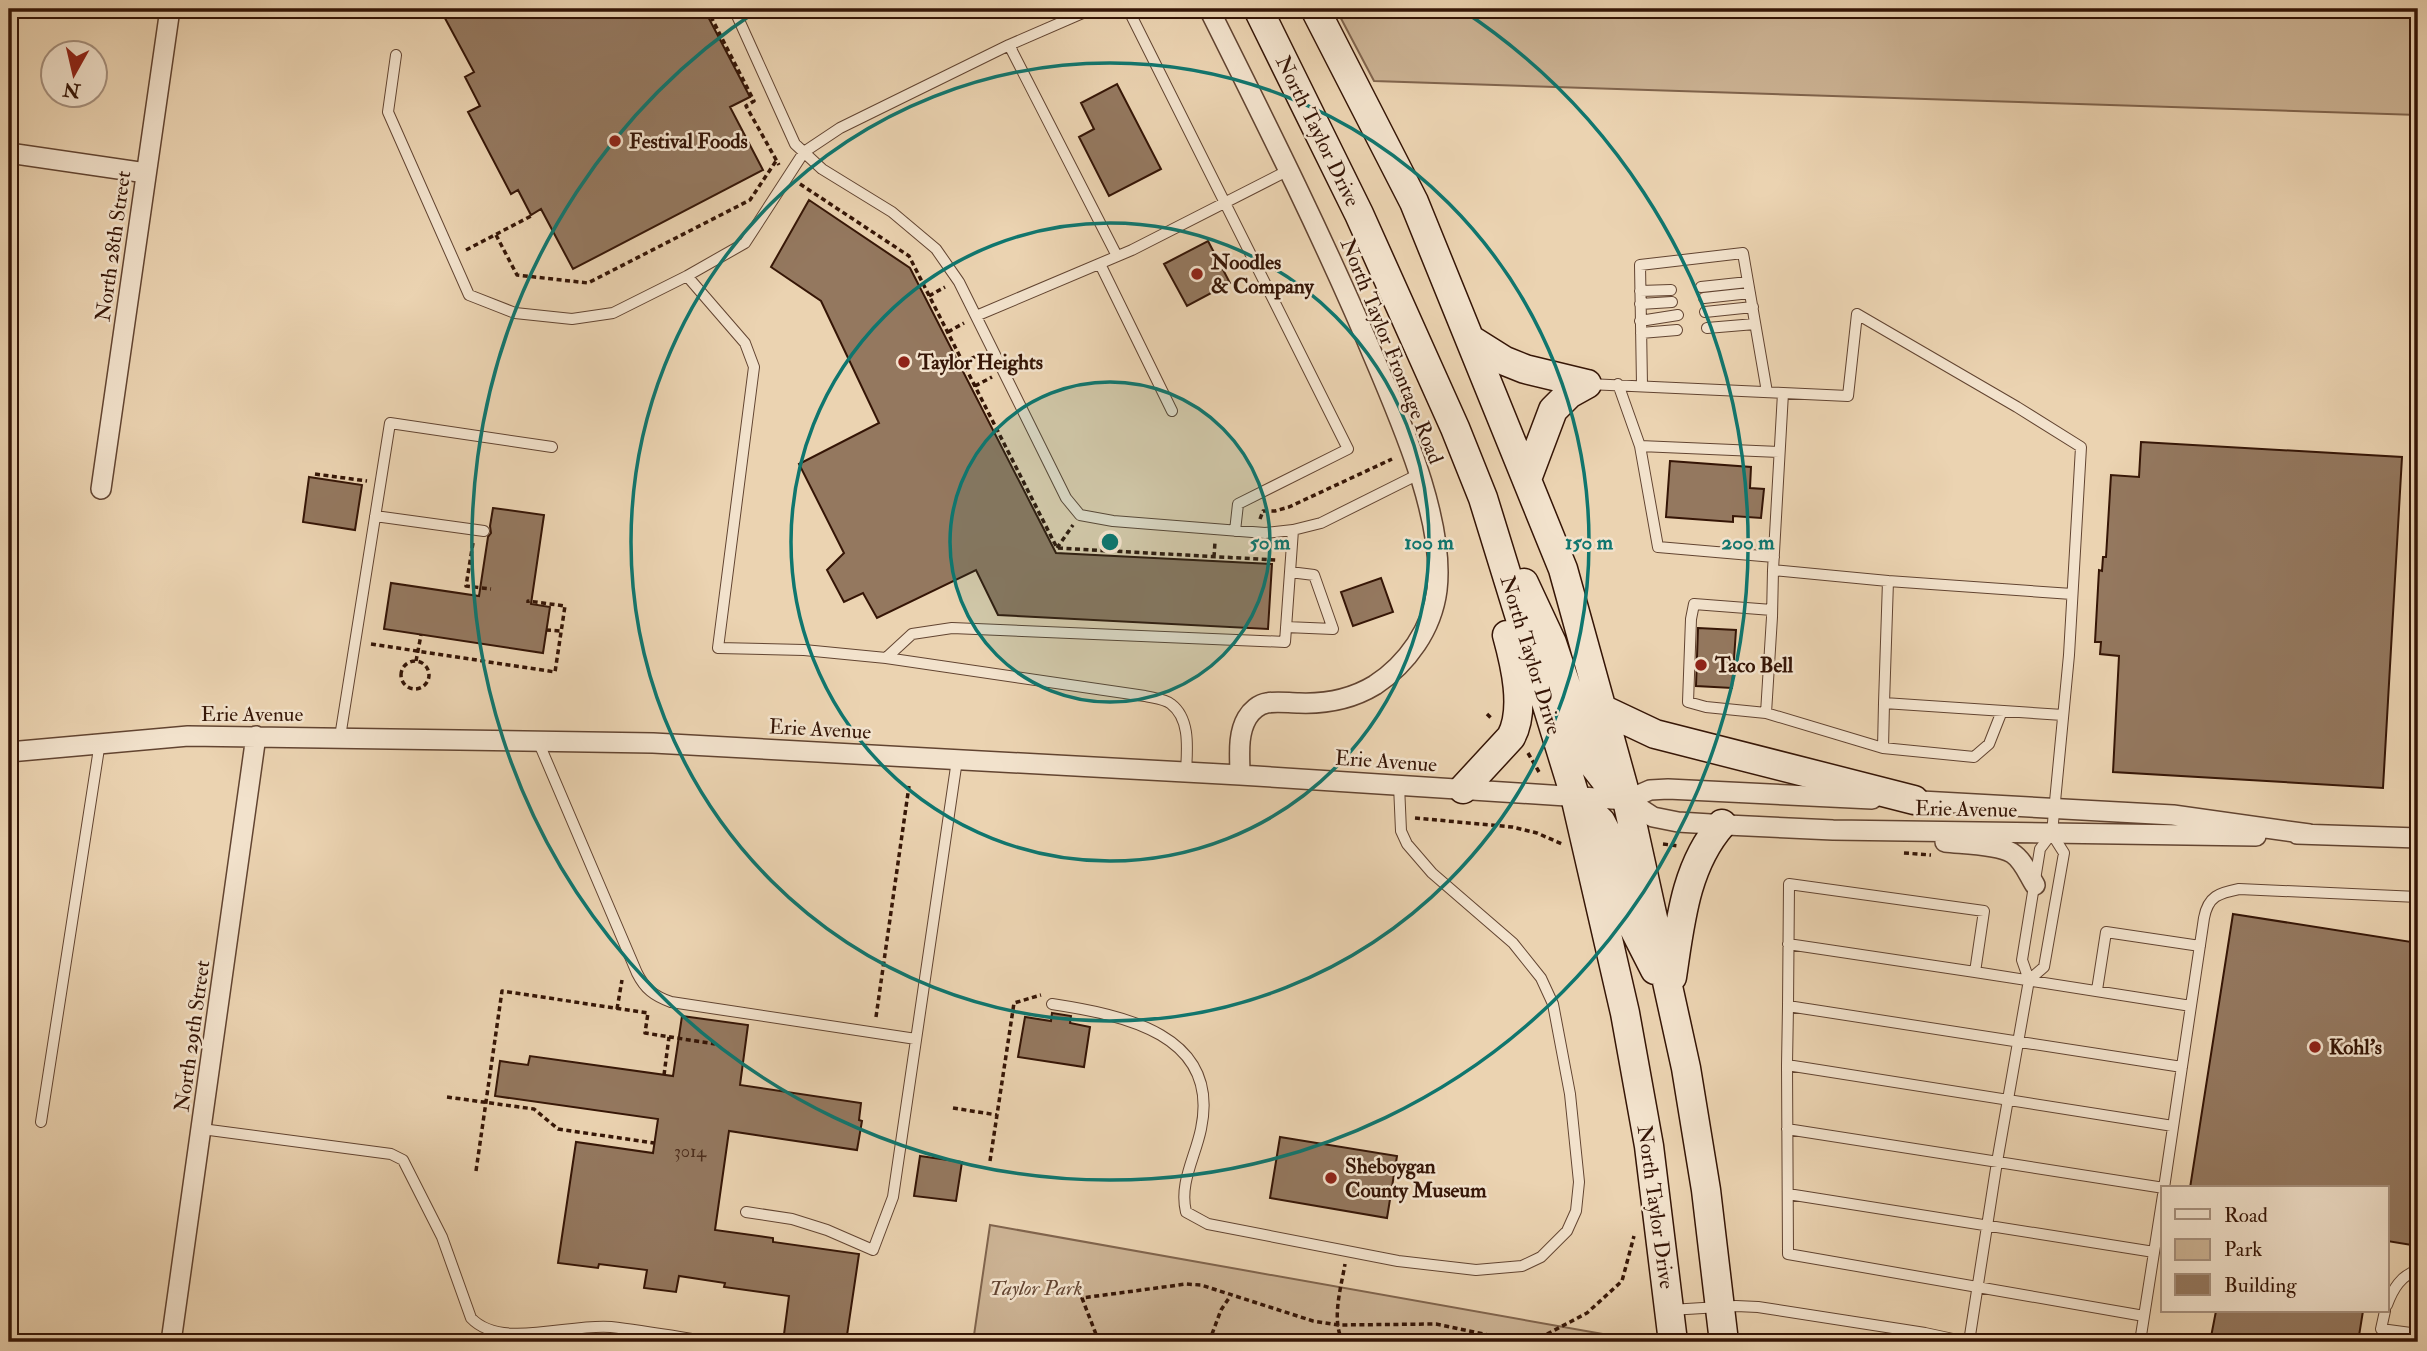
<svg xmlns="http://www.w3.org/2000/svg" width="2427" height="1351" font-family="'IM FELL Double Pica',serif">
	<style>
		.green { fill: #ccb394; stroke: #80644d; stroke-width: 2 }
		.building { fill: #94785f; stroke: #351506; stroke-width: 2 }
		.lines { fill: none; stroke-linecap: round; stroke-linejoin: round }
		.lane-casing { stroke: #624431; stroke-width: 12 }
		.street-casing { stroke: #624431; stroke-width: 22 }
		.secondary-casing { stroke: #351506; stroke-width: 31 }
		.path { stroke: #351506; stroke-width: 3.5; stroke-dasharray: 5 3.5; stroke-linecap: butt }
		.lane { stroke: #f2e2cc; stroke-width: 10 }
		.street { stroke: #f2e2cc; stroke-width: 19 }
		.secondary { stroke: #f2e2cc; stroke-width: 28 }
		.ring { fill: none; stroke: #0f766e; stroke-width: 3.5 }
		.poi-dot { fill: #8f2418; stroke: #f2e2cc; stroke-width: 2.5 }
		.labels { text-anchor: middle; stroke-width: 5; stroke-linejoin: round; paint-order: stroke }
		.number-label { font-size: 18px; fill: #4d2e1c }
		.street-label { font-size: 21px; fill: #351506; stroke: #f2e2cc }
		.poi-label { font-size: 21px; font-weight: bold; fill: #351506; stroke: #f2e2cc; text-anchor: start }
		.park-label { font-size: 21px; font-style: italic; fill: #624431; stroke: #f2e2cc }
		.centre { fill: #0f766e; stroke: #f2e2cc; stroke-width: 3.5 }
		.ring-label { font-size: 21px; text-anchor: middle; font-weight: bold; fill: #0f766e; stroke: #f2e2cc; stroke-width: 5; stroke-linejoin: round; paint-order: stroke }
	</style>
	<rect width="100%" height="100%" fill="#ebd3b1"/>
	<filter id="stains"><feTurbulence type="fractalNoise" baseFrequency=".00286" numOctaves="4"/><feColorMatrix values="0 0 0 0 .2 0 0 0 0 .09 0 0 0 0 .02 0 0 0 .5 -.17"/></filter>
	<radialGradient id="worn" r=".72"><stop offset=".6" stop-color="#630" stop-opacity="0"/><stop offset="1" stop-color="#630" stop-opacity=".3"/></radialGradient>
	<path class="green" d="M1336 9H2418V115L1374 81Z
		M990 1225 1648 1342H973Z"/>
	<path class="building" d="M440 9H704L750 97 730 107 763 170 573 269 541 209 531 215 518 190 511 194 468 112 480 106 465 77 474 72Z
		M1117 84 1161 169 1109 196 1079 137 1094 129 1081 103Z
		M809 200 910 268 1056 553 1272 564 1268 629 998 615 976 570 877 618 863 593 844 602 827 570 844 553 799 464 879 423 821 301 771 267Z
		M1208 241 1230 283 1187 306 1164 264Z
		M2141 442 2402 457 2383 788 2113 772 2119 656 2100 654 2101 642H2095L2099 570 2102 571 2103 557H2106L2111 475 2139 477Z
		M1670 461 1751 467 1750 488 1764 489 1761 518 1733 516V522L1666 517Z
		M309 477 362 485 355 530 303 522Z
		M493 508 544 515 531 604 550 607 543 653 384 629 391 583 479 596 488 537 491 533 490 526Z
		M1381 578 1393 612 1353 626 1341 592Z
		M1698 628 1736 630 1732 688 1696 686Z
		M2233 914 2418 943V1246L2387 1241V1188H2190Z
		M1052 1013 1071 1016 1070 1023 1090 1027 1084 1067 1018 1057 1025 1017 1051 1021Z
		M682 1016 748 1025 740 1085 861 1103 859 1120 862 1121 857 1150 729 1131 715 1230 773 1238V1242L859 1254 846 1342H783L789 1296 724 1287 725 1283 679 1276 676 1292 644 1288 647 1270 599 1264 598 1268 558 1263 576 1142 653 1153 658 1119 495 1096 500 1061 528 1065 530 1056 673 1076Z
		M1280 1137 1397 1156 1387 1218 1270 1198Z
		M920 1156 962 1162 956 1201 914 1196Z
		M2216 1311H2363L2358 1342H2210Z"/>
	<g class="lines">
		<defs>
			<path id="lane" d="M734 9 795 144 822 169 892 212 936 249 959 282 1066 498 1080 515 1113 521 1265 533 1293 530 1321 523 1419 474
				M1061 9 1066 20
				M1128 9 1348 449 1238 504 1235 531
				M1009 45 1117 256
				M396 55 388 112 469 295 515 313 572 319 613 313 687 276 745 243 804 152 840 128 1009 45 1092 9
				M1100 264 1172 411
				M687 276 745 343 754 367 718 648 804 650 886 658
				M1701 287 1748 282
				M1640 291 1671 290
				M1704 298 1750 293
				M1640 304 1672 302
				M1705 312 1753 307
				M976 316 1132 250 1289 170
				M1640 321 1678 315
				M1707 328 1755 324
				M1641 333 1677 330
				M1588 384 1848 396 1857 314 2017 407 2081 447 2069 655 2052 833 2040 849 2022 960 2029 980 1997 1162 1969 1342
				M1618 384 1640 446 1658 547 1774 557
				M1642 385 1640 265 1743 253 1767 392
				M1783 393 1773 570 1888 581
				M1640 446 1779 452
				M375 516 484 531
				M1773 570 1772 617 1766 713 1883 748
				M1286 627 1333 629 1314 575 1290 572
				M1884 703 1888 581 2072 594
				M2002 711 1989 744 1974 757 1883 748 1884 703 2063 715
				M1766 713 1706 707 1688 702 1691 619 1694 604 1772 610
				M340 737 390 423 552 447
				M538 741 637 973C645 989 654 996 671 1002L916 1039
				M1186 772C1187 750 1191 719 1171 704 1165 699 1153 698 1145 696L886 658 912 634 952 628 1285 642 1293 530
				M1788 944 1975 972
				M2029 980 2044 967 2064 853 2052 834
				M2097 990 2106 932 2200 946
				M1052 1004C1123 1015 1221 1034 1201 1129 1195 1158 1179 1183 1186 1212L1208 1224 1398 1261 1476 1270 1522 1266 1541 1257 1567 1231 1576 1211 1579 1182 1570 1094 1553 1004 1541 978 1513 943 1432 873 1407 844 1401 831 1399 785
				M1787 1065 1788 1006
				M2182 1067 1788 1006 1789 884 1984 911 1975 972 2191 1006
				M41 1122 100 742
				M202 1129 391 1154 403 1160 442 1237 471 1318C501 1350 570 1323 611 1327 645 1331 679 1337 712 1342
				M1787 1129 2164 1188 2204 918C2208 896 2219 893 2239 889L2418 897
				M1788 1194 2154 1252
				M746 1212 792 1219 827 1230 873 1250 893 1197 957 760
				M2387 1305C2393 1289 2401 1275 2418 1270
				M1670 1310 1736 1306 1758 1307 1925 1333 1967 1342
				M2385 1311 2381 1329 2418 1334
				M2144 1316 1788 1254 1787 1065 2173 1126
				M2140 1342 2163 1195"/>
			<path id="street" d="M1209 9C1268 127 1327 245 1378 367 1404 429 1445 523 1437 590 1432 629 1407 664 1375 685 1352 699 1325 704 1299 703 1289 703 1277 701 1267 703 1259 704 1251 711 1247 718 1237 735 1240 757 1240 775
				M9 153 146 173
				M101 489 170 9
				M9 752 188 736 653 743 1240 775 1627 800 1650 790 1668 789 1872 799
				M1627 800 1653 817 1678 822 1727 825 1833 830 2256 836
				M1903 800 2173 815 2309 834
				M2297 834 2418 838
				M1945 842C1963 844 1997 844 2012 853 2023 860 2028 874 2035 885
				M171 1342 256 736"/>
			<path id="secondary" d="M1258 9 1359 214 1455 428 1483 498 1575 796 1625 1013 1649 1146 1673 1342
				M1315 9 1414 202 1563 569 1627 800 1686 1068 1706 1190 1724 1342
				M1470 339 1505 361 1525 369 1587 384
				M1527 479 1553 410 1569 394 1587 384
				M1524 583 1552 643 1592 763 1610 786 1627 800
				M1602 709 1655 734 1914 800
				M1463 789 1511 737C1526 709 1515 664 1507 635
				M1575 796 1601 822 1612 843 1632 925 1655 970
				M1672 977C1680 924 1685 866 1722 824"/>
		</defs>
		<use href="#lane" class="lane-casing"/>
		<use href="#street" class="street-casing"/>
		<use href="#secondary" class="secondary-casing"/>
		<path class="path" d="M707 9 754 101 746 106 779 165
			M800 184 909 256 1057 548 1276 560
			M496 235 517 275 588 283 750 200 776 161
			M466 250 533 215
			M929 296 945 287
			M948 332 964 323
			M963 363 980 354
			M975 386 992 377
			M315 474 367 481
			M1260 519 1263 511H1275L1289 507 1392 459
			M473 543 466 586 491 589
			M1057 548 1073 525
			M1111 551 1112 536
			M1214 557 1215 542
			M546 630 561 631
			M371 644 555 672 565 606 528 601V603
			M416 661 421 635
			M401 675a14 14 0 1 1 28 0a14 14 0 1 1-28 0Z
			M1487 714 1493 720
			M1528 753 1539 772
			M1415 818 1512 827 1537 833 1562 844
			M1663 844 1679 846
			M1904 853 1931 855
			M617 1009 622 980
			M876 1017 909 786
			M664 1075 669 1037
			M447 1097 534 1109 558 1129 654 1143
			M953 1108 997 1115
			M990 1161 1014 1003 1041 995
			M476 1171 502 991 648 1013 645 1033 715 1044
			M1099 1342 1082 1298 1186 1284 1201 1285 1313 1321 1338 1325 1436 1324 1522 1342
			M1209 1342 1221 1310 1231 1295
			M1343 1342C1331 1320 1341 1288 1345 1264
			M1532 1342 1587 1313 1622 1281 1634 1236"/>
		<use href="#lane" class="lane"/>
		<use href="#street" class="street"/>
		<use href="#secondary" class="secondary"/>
	</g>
	<circle cx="1110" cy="542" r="160" fill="#0f766e" fill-opacity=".12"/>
	<g class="ring">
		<circle cx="1110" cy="542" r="160"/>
		<circle cx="1110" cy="542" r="319"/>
		<circle cx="1110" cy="542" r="479"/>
		<path d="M1462 10A638 638 0 1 1 758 10"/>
	</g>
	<g class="poi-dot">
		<circle cx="615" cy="141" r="7"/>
		<circle cx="1197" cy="274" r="7"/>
		<circle cx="904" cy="362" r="7"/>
		<circle cx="1701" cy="665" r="7"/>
		<circle cx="2315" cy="1047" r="7"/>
		<circle cx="1331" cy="1178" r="7"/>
	</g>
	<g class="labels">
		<g class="number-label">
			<text x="690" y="1157">3014</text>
		</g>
		<g class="street-label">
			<text transform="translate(1318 131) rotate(64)" y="7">North Taylor Drive</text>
			<text transform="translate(113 246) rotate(-82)" y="7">North 28th Street</text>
			<text transform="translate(1392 351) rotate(68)" y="7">North Taylor Frontage Road</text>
			<text transform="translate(1531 655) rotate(73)" y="7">North Taylor Drive</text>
			<text x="252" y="721">Erie Avenue</text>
			<text transform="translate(820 729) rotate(3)" y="7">Erie Avenue</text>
			<text transform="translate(1386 761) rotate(4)" y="7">Erie Avenue</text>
			<text transform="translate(1966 809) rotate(1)" y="7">Erie Avenue</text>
			<text transform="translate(192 1036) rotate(-82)" y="7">North 29th Street</text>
			<text transform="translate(1656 1207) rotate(82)" y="7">North Taylor Drive</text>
		</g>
		<g class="poi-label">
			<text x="629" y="148">Festival Foods</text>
			<text x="1211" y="269">Noodles<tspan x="1211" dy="24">&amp; Company</tspan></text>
			<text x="918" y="369">Taylor Heights</text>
			<text x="1715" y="672">Taco Bell</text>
			<text x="2329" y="1054">Kohl's</text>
			<text x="1345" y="1173">Sheboygan<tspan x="1345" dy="24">County Museum</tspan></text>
		</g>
		<g class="park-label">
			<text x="1036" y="1295">Taylor Park</text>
		</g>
	</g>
	<circle cx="1110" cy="542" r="10" class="centre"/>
	<g class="ring-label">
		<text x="1270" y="549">50 m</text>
		<text x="1429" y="549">100 m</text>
		<text x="1589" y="549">150 m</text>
		<text x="1748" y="549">200 m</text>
	</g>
	<rect width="2427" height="1351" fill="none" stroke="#ebd3b1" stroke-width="35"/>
	<rect x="10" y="10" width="2406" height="1330" fill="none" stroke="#351506" stroke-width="3.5"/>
	<rect x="18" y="18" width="2392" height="1316" fill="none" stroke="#351506" stroke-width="2"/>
	<rect x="2161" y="1186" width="228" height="126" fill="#f2e2cc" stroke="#a6907d" stroke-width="2"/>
	<rect x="2175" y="1209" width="35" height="10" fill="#f2e2cc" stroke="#a6907d" stroke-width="2"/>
	<text x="2224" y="1222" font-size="21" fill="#351506">Road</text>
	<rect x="2175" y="1239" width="35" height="21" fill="#ccb394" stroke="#a6907d" stroke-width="2"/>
	<text x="2224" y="1256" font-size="21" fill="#351506">Park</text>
	<rect x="2175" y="1274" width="35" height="21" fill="#94785f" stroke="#a6907d" stroke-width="2"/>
	<text x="2224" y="1292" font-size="21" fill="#351506">Building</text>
	<g transform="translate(74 74) rotate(188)"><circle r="33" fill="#f2e2cc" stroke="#a6907d" stroke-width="2"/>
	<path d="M0-5L12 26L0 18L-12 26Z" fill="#8f2418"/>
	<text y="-10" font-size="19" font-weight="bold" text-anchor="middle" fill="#351506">N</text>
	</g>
	<rect width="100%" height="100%" filter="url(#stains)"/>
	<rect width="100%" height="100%" fill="url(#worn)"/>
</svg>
